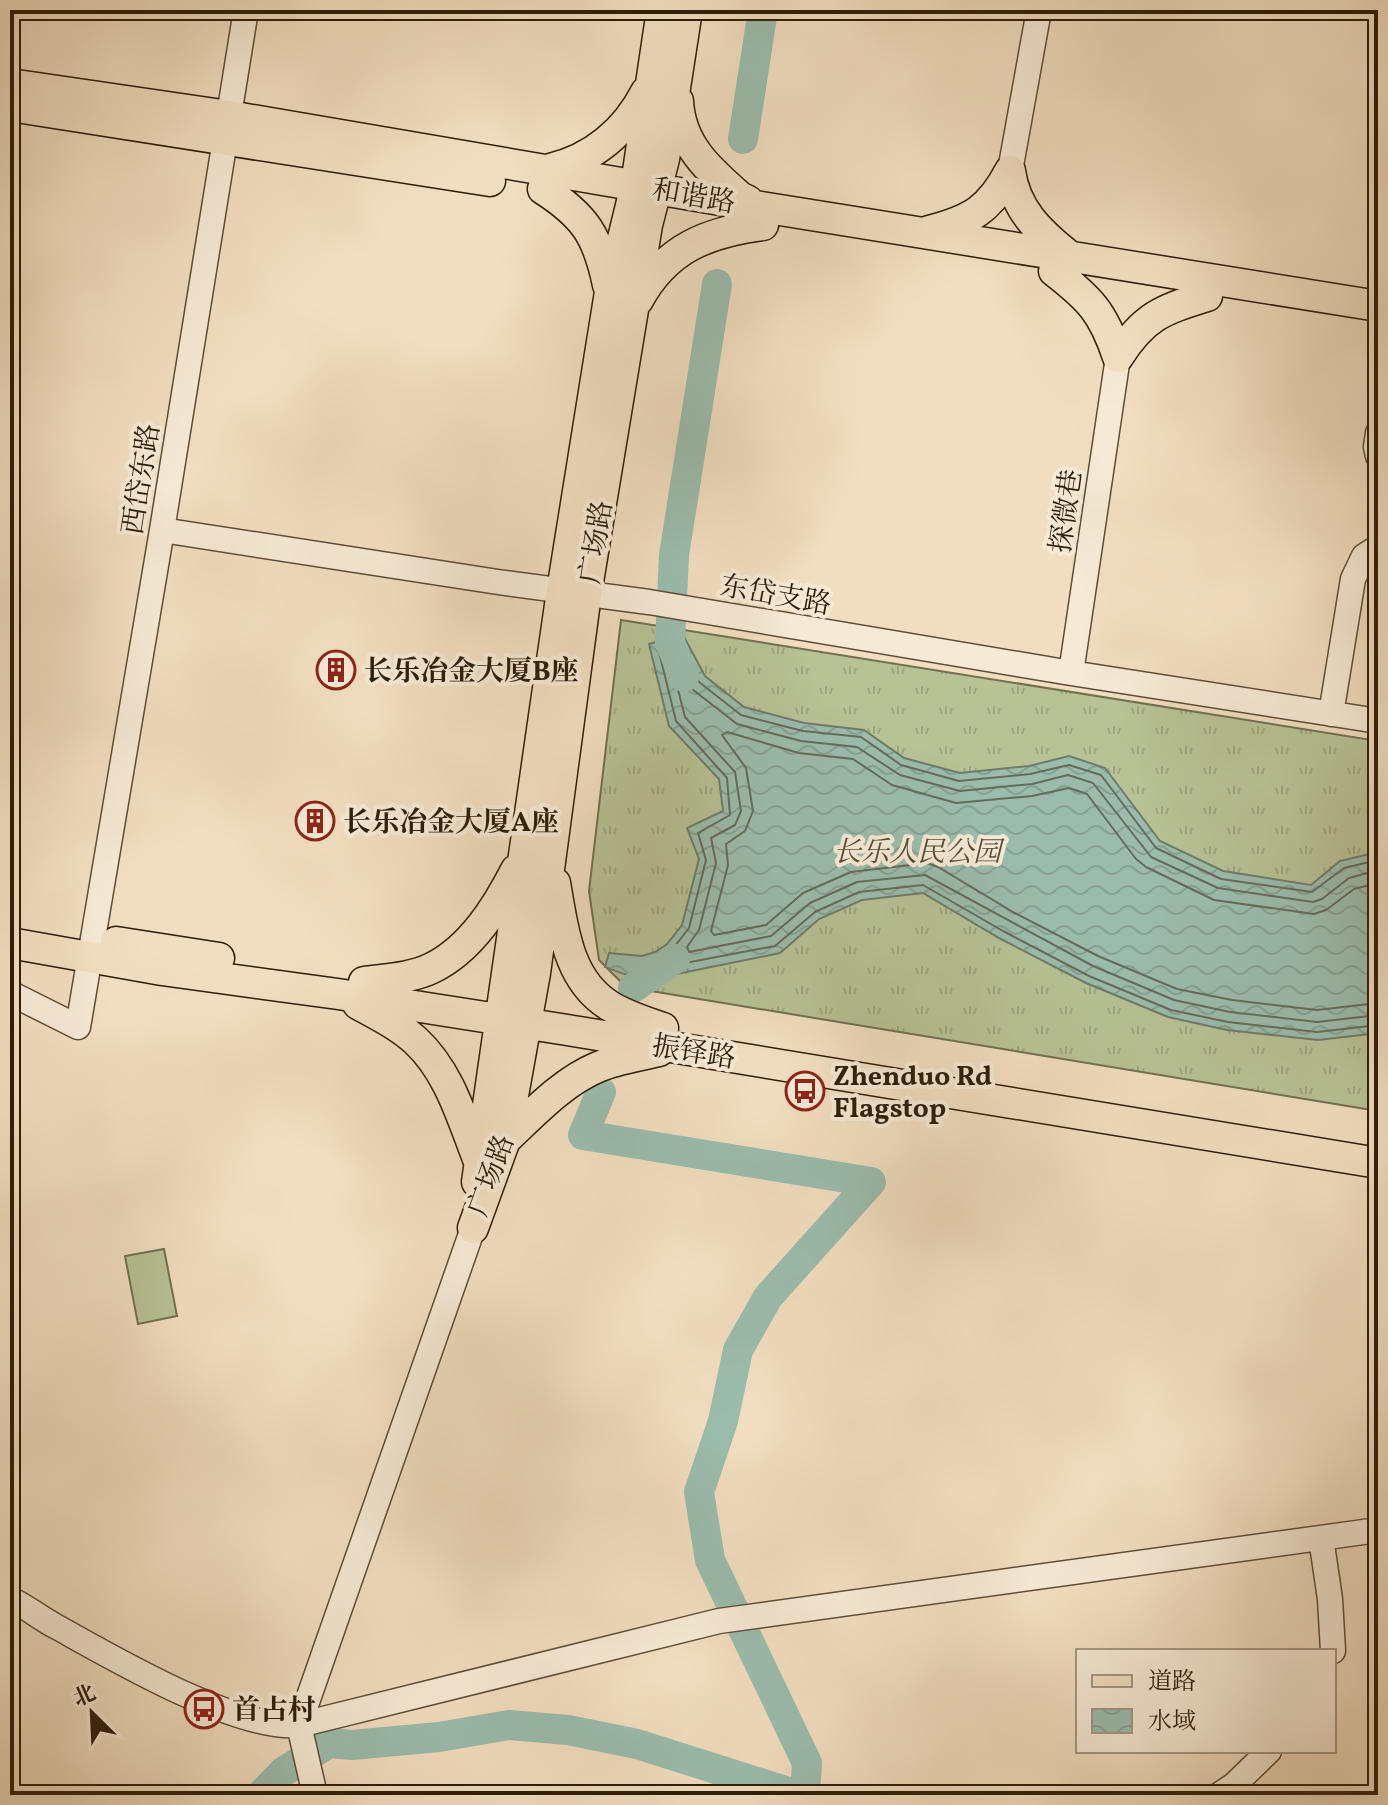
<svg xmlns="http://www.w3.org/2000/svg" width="1388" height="1805" font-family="Vollkorn,'Noto Serif SC',serif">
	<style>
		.grass { fill: url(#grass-tufts); stroke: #72704f; stroke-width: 2 }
		.pitch { fill: #b7c295; stroke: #72704f; stroke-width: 2 }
		.water { fill: url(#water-waves); stroke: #6f7c6b; stroke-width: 2 }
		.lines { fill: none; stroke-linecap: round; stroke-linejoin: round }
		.shore { stroke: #646c5b; stroke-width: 2 }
		.river { stroke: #9bbcad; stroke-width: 30 }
		.minor-casing { stroke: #5e4d37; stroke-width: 27 }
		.major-casing { stroke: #2d1d09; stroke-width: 33 }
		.minor { stroke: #f6ead6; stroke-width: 24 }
		.major { stroke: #f1dec0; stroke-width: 30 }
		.labels { text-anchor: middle; stroke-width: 8; stroke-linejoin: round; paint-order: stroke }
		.street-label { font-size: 28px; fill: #2d1d09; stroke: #f6ead6 }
		.poi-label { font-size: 28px; font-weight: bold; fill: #2d1d09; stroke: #f6ead6; text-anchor: start }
		.park-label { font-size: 28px; font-style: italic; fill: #564f33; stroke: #f6ead6 }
	</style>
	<defs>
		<pattern id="grass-tufts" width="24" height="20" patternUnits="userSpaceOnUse" patternTransform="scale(2)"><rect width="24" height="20" fill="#b7c295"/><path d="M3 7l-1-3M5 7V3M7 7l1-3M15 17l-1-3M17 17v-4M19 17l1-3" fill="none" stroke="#9ea67f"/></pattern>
		<pattern id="water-waves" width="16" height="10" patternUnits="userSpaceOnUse" patternTransform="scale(2)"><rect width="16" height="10" fill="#9bbcad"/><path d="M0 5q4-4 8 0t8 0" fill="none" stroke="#86a194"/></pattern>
	</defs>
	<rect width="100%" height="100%" fill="#f1dec0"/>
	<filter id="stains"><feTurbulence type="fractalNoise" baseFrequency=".0025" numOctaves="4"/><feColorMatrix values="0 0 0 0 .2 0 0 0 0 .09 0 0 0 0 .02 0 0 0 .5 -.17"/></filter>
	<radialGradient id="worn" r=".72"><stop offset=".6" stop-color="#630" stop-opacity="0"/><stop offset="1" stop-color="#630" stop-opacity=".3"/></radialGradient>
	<path class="grass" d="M621 620 1378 741V1111L651 991 621 982 599 960 589 891Z"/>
	<path class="pitch" d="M164 1249 177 1316 138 1324 125 1256Z"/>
	<path class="water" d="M683 635 705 676 744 707 804 723 864 730 904 758 960 773 1029 766 1069 756 1105 768 1160 841 1223 871 1311 885 1340 861 1378 852V1033L1318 1040 1227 1030 1168 1017 1086 983 999 938 923 893 862 900 819 919 780 953 643 981 605 967 609 953 642 956 655 952 667 944 682 925 699 859 687 828 723 811 719 779 669 726 649 644Z"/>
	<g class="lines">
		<path class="shore" d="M1378 860 1344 868 1312 892 1221 879 1156 848 1101 775 1069 765 1030 774 959 781 901 765 861 737 803 731 741 715 699 682 679 646 659 652 676 721 727 778 730 815 698 833 706 860 689 928 672 950 659 959 642 965 643 971 775 946 815 912 859 892 923 885 1003 931 1089 976 1171 1010 1228 1022 1317 1032 1378 1025
			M1378 870 1349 878 1322 899 1313 902 1218 888 1151 857 1093 783 1068 775 1032 784 960 791 900 775 857 747 801 741 737 724 692 689 680 668 673 670 685 717 735 772 741 811 735 825 711 838 716 863 699 930 687 947 689 952 771 936 810 903 857 882 925 875 1093 966 1174 1000 1230 1012 1317 1022 1378 1015
			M1378 883 1354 889 1326 910 1314 914 1214 900 1146 867 1136 859 1087 794 1069 788 1032 796 956 803 892 785 853 759 799 753 727 732 722 735 746 768 753 811 745 831 726 844 728 865 711 931 714 935 766 925 803 893 851 872 927 863 938 867 1013 912 1098 956 1177 989 1232 1000 1317 1010 1378 1003"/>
		<path class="river" d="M743 139 763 10
			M684 677 670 642 674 555 717 284
			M633 988 675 959
			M601 1092 583 1135 871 1182 768 1297 738 1350 723 1421 699 1492 710 1560 807 1763 805 1795
			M261 1795 283 1772 329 1743 352 1745 439 1737 509 1725 568 1730 637 1744 798 1795"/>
		<defs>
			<path id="minor" d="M1010 171 1039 10
				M1378 433 1376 447 1378 456
				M162 530 498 582 649 602 1071 673 1378 721
				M1071 673 1118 357
				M1331 714 1353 579 1364 556 1378 547
				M10 993 78 1027 162 530 246 10
				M1321 1538 1330 1599 1333 1651
				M10 1599C26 1606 41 1619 57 1627 113 1658 237 1731 299 1725L719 1621 1378 1530
				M299 1725 473 1228
				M299 1725 315 1795
				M1219 1795 1234 1785 1269 1751"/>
			<path id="major" d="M10 84 229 116 761 207 1378 306
				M678 101C680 145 709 170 740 197L748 201
				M10 106 490 181
				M550 169C593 159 626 131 646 92
				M1010 171C1015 209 1039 232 1068 255
				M543 189C585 216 598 236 608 285
				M929 231C972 220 990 209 1010 171
				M1054 271C1090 299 1103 312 1118 357
				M638 300C666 248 708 232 763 225
				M1118 357C1144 316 1162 310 1207 296
				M555 883C563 927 567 980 610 1006 626 1016 646 1022 663 1028
				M116 942 219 958
				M10 943 162 970 338 994 561 1029 1378 1163
				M364 982C386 979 412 978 432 968 471 949 497 907 516 870
				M358 1004C378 1015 398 1025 415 1040 449 1071 462 1118 478 1159
				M505 1140C533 1114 562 1082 598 1067 617 1059 639 1056 659 1051
				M477 1182 562 591 610 292 636 185 662 10
				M473 1228 505 1140 535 973 586 594 647 225 664 159 687 10"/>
		</defs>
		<use href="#minor" class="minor-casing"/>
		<use href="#major" class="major-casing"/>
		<use href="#minor" class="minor"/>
		<use href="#major" class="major"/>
	</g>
	<defs>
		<symbol id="building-ring" viewBox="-11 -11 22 22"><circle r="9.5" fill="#f6ead6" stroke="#8f2418" stroke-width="1.5"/><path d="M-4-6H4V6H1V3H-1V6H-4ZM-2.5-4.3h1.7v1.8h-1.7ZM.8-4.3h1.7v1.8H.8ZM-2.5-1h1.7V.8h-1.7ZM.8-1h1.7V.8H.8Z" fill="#8f2418"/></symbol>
		<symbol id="bus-ring" viewBox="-11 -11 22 22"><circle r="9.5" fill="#f6ead6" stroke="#8f2418" stroke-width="1.5"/><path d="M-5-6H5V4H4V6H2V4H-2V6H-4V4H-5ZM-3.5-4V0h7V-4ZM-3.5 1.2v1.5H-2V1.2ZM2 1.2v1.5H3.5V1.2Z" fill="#8f2418"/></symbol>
	</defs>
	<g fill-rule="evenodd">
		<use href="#building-ring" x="314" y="648" width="44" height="44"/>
		<use href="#building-ring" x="293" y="799" width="44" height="44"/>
		<use href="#bus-ring" x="783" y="1069" width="44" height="44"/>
		<use href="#bus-ring" x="182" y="1687" width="44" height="44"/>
	</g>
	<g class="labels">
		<g class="street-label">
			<text transform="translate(694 195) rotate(10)" y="10">和谐路</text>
			<text transform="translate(140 479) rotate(-81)" y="10">西岱东路</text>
			<text transform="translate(1065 511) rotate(-82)" y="10">探微巷</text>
			<text transform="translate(595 542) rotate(-81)" y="10">广场路</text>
			<text transform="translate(776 594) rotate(10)" y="10">东岱支路</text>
			<text transform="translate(694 1051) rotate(9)" y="10">振铎路</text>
			<text transform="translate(490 1175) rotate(-70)" y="10">广场路</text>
		</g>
		<g class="poi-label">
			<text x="364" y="680">长乐冶金大厦B座</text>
			<text x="343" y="831">长乐冶金大厦A座</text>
			<text x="833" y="1085">Zhenduo Rd<tspan x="833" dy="32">Flagstop</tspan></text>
			<text x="232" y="1719">首占村</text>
		</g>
		<g class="park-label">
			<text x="917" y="861">长乐人民公园</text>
		</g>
	</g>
	<rect width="1388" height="1805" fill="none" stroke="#f1dec0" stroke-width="40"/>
	<rect x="12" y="12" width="1364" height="1781" fill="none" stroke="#2d1d09" stroke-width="4"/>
	<rect x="20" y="20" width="1348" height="1765" fill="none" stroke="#2d1d09" stroke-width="2"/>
	<rect x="1076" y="1649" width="260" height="104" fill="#f6ead6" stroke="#a69884" stroke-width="2"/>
	<rect x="1092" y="1675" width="40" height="12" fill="#f1dec0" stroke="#a69884" stroke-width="2"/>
	<text x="1148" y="1689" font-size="24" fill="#2d1d09">道路</text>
	<rect x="1092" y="1709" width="40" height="24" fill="url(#water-waves)" stroke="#a69884" stroke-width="2"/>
	<text x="1148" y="1729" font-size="24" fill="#2d1d09">水域</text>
	<g transform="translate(92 1713) rotate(336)" stroke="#f6ead6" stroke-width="6" paint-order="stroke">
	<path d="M0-6L14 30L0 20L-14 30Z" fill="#2d1d09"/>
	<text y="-12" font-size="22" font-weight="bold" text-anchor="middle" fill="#2d1d09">北</text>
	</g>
	<rect width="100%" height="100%" filter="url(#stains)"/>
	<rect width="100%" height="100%" fill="url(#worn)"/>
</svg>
